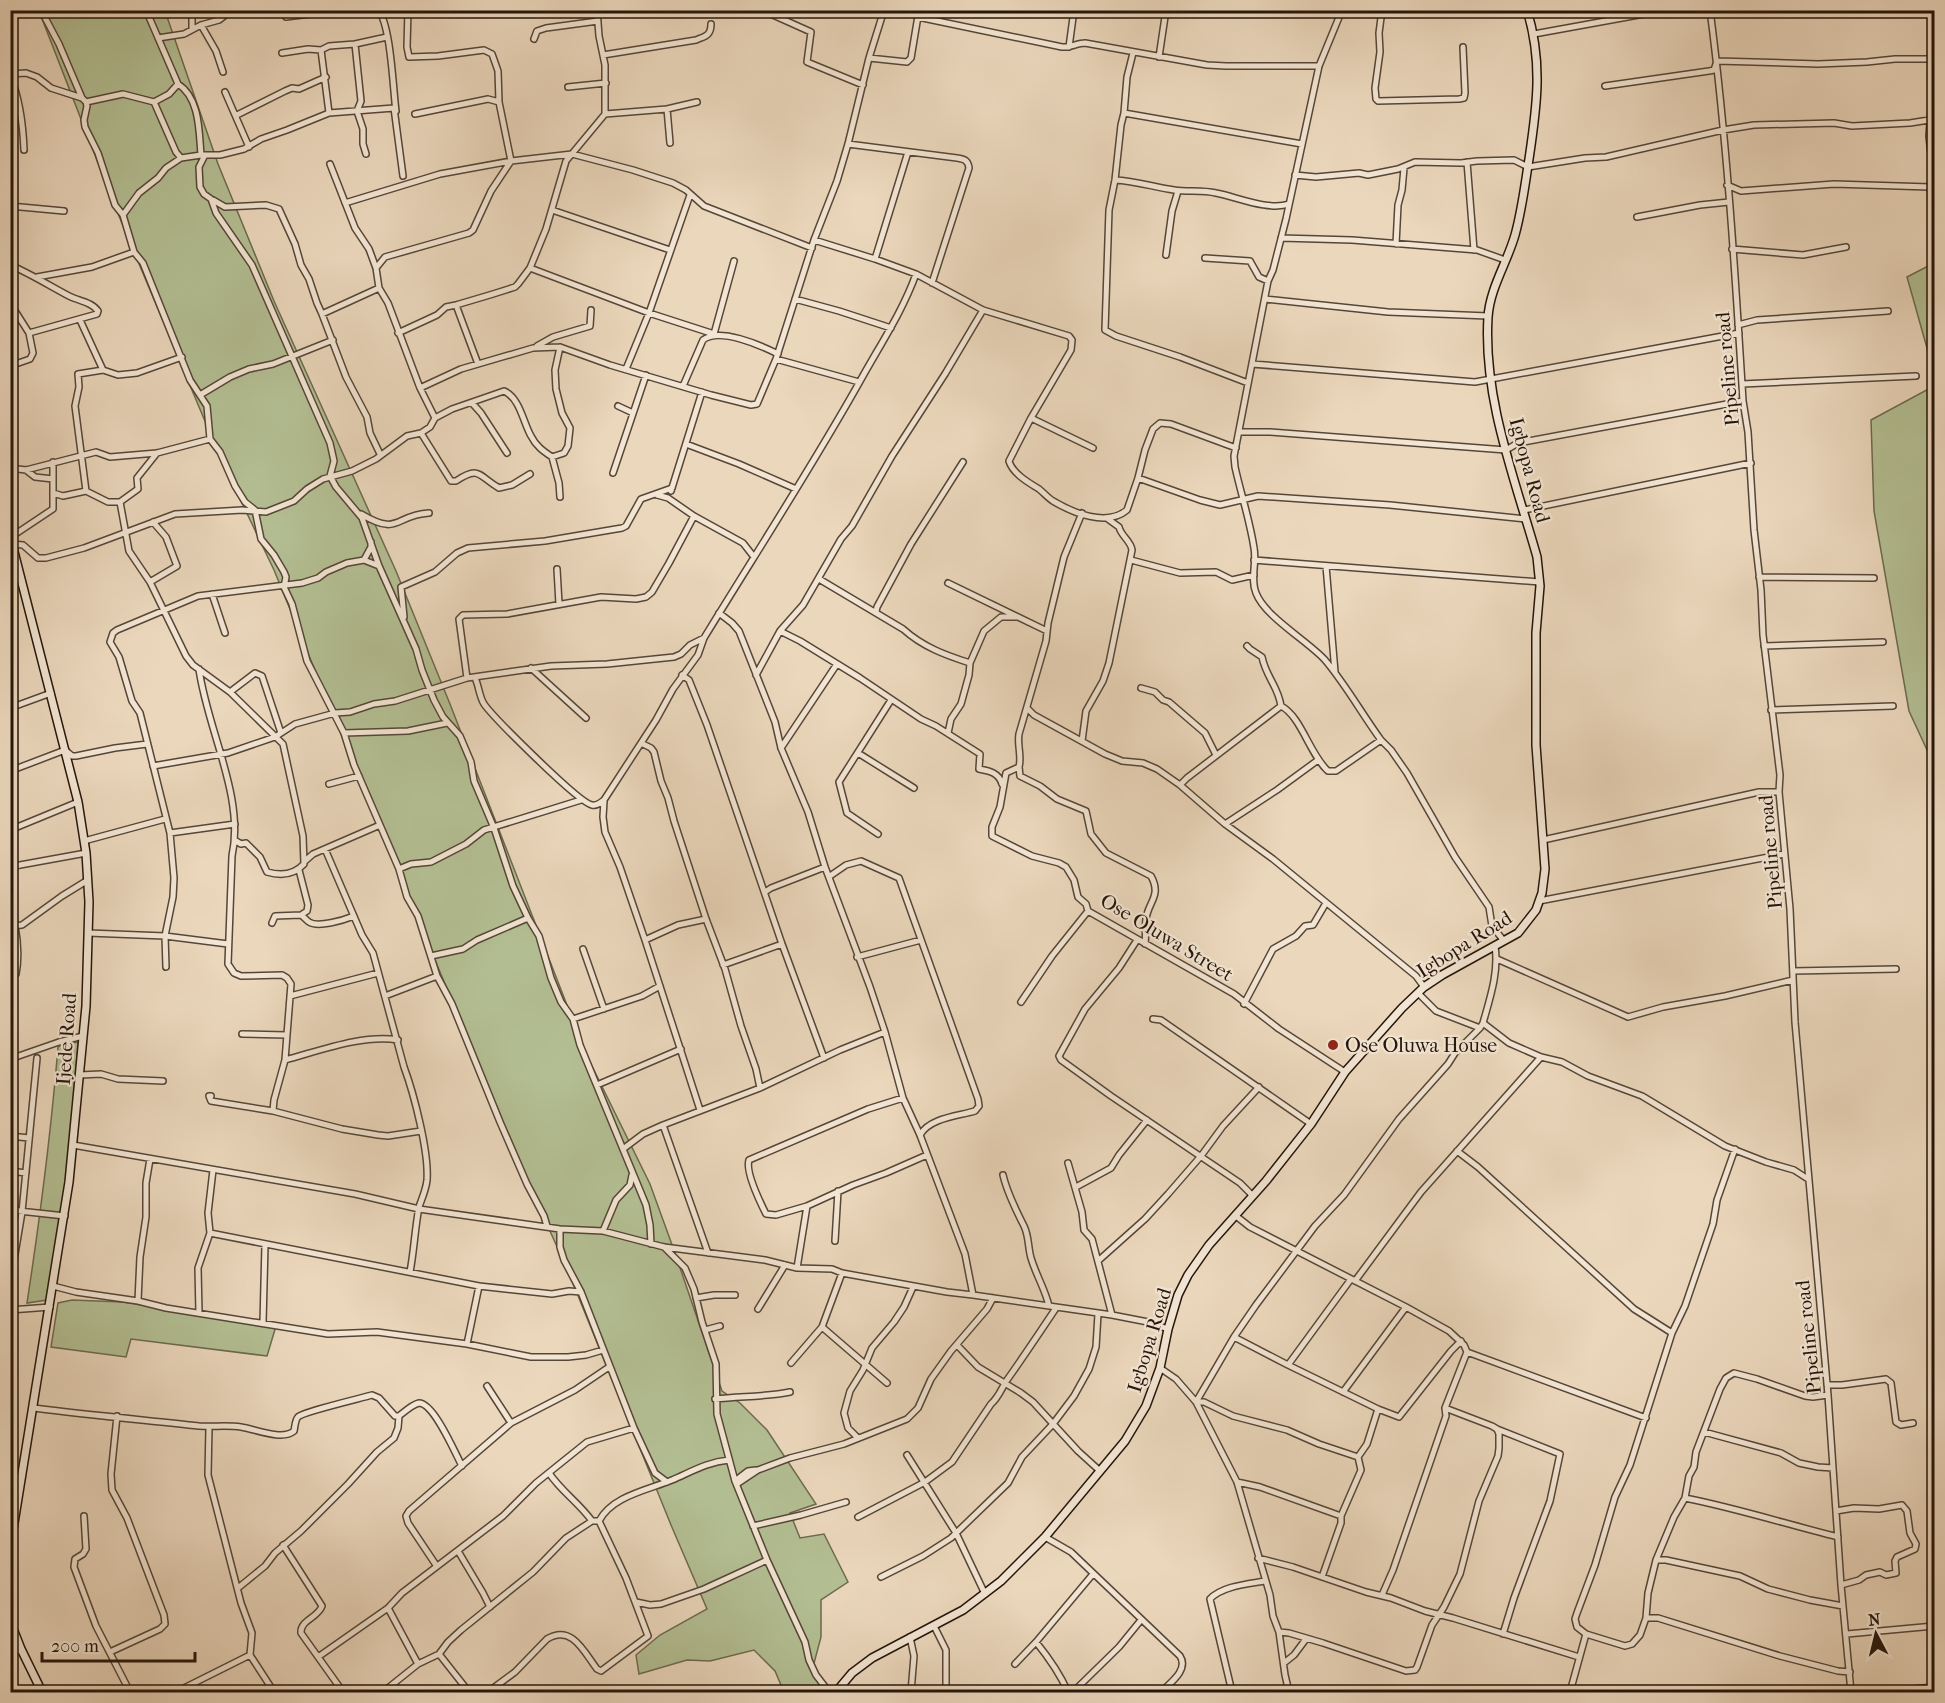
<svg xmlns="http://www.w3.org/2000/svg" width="1945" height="1703" font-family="'IM FELL French Canon',serif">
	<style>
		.green { fill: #b3bf93; stroke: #6c6a4f; stroke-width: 1.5 }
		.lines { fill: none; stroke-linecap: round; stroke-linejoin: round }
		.street-casing { stroke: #564637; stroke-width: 8 }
		.secondary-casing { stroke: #25150b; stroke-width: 10 }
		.street { stroke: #f2e5d3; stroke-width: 5 }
		.secondary { stroke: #f2e5d3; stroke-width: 7 }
		.poi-dot { fill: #8f2418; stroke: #f2e5d3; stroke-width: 2 }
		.labels { text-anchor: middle; stroke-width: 4.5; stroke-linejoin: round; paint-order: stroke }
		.street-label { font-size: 20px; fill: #25150b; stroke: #f2e5d3 }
		.poi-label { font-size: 20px; fill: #25150b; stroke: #f2e5d3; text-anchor: start }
	</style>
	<rect width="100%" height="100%" fill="#ebd7bc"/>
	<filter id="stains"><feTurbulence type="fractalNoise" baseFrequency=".00333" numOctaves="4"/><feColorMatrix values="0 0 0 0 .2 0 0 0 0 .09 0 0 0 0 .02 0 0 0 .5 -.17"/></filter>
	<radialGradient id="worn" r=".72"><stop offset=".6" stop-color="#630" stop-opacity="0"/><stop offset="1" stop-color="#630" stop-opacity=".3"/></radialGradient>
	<path class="green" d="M39 11H165L218 164 274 301 396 571 450 704 586 1054 650 1184 675 1253 722 1391 740 1403 767 1430 816 1504 790 1513 800 1538 824 1534 848 1582 821 1600V1637L813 1667 831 1692H784L775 1671 754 1650 710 1661 687 1660 639 1674 636 1655 660 1635 707 1609 671 1525 570 1276 534 1195 386 844 274 570 220 457 114 204Z
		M1934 263V373L1907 277Z
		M1934 386V765L1909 711 1874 511 1871 420Z
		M78 1042 69 1157 49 1295 47 1300 27 1303C40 1218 51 1133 58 1047L63 1044Z
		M72 1300 123 1302 276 1326 267 1356 131 1339 126 1357 51 1347 58 1303Z"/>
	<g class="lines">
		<defs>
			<path id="street" d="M41 10 59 44 82 98
				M146 10 178 84C200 98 199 132 201 155
				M286 10V17L343 10
				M378 10C391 24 393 90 396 111
				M762 10 811 32 807 62 863 85
				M1342 10 1319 66 1286 219 1273 270 1268 281 1234 456 1235 467C1241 494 1250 521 1254 548 1257 562 1250 579 1256 593 1265 617 1308 641 1325 660 1346 685 1362 714 1381 740L1391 750 1407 773 1455 857 1489 907 1492 926 1504 941
				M1382 10 1379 33 1380 52 1375 88 1376 99 1378 101 1459 99 1464 98 1465 93 1463 47
				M1710 10C1727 140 1735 271 1743 401L1748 432 1754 530 1761 590 1763 635 1780 775 1779 792 1790 909 1795 1022 1828 1395 1841 1585 1851 1692
				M918 17 1062 47C1070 48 1077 43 1085 43L1207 65 1226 66H1319
				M201 25 216 51 223 72
				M192 29V10
				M1534 34 1666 10
				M158 38 184 34 201 25 219 20 232 10
				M534 39 537 31 546 28 598 21
				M355 44 361 101 357 111 363 129V144L366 154
				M1069 47 1074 10
				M321 50 329 113
				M282 53 308 49 321 50 329 46 355 44 387 37
				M1133 53 1127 77 1124 113 1121 125 1115 180 1109 210 1105 330 1116 336 1180 357 1248 383
				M603 55 696 40C705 36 711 36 711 24
				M1159 57 1166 10
				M869 58 907 62 911 58 919 10
				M1934 70 1929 136 1933 172 1930 187 1934 212
				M10 74 26 73 37 77 51 88 82 98 86 102 123 94 154 102 169 94 178 84
				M10 75C20 99 23 124 24 150
				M1605 86 1709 71 1714 70 1717 61 1818 64 1867 62 1895 59H1934
				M568 87 606 83
				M225 92 249 147
				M86 102 87 106 84 120 85 127 98 153 115 205 123 215 134 252 143 263 190 380 207 406 210 439 220 452 235 486 245 502 255 510 261 539 274 555 284 572 286 577 284 587 292 604 307 661 344 733 354 765 399 869 407 897 418 916 437 976 452 1004 500 1122 527 1184 544 1216 547 1226
				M154 102 176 152 181 158
				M667 109 697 102
				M1124 113 1302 144
				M415 114 488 99 499 102
				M605 114 667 109 670 143
				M237 115 285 91 292 88 299 89 326 77
				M848 144 957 158C964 159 968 160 969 168L932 283
				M205 155 199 167 200 187 204 194 211 199 216 213 252 265 330 443 334 461 330 476 336 487 362 518 379 566 416 649 422 670 434 700 443 717 460 736 471 762 474 781 494 828 513 886 528 918 539 936 551 978 561 1002 573 1019 580 1045 646 1205 650 1225 651 1244
				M1467 162 1474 250
				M330 164 355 228 369 249 376 268 379 288 388 303 420 388 435 418
				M1295 175 1316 177 1359 173 1368 175 1398 169 1415 162 1461 163 1477 161 1514 160 1528 167 1585 158 1606 157 1723 130 1754 125 1834 123 1852 126 1910 123 1929 120
				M1115 180C1135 181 1154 187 1174 190 1188 192 1202 190 1216 193 1237 197 1268 211 1289 204
				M1727 185 1741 191 1834 184 1930 187
				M213 200 225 207 266 205 279 209 295 244 301 265 309 279 317 303 322 314 346 377 367 417 370 433 380 454
				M345 203 440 174 511 161 572 154 633 170 673 183 686 190 704 206 812 248
				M10 206 64 211
				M552 210 670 250
				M123 215 139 193 158 178 166 168 181 158 201 155H220L244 149 261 139 287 130 329 113 394 108 403 176
				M1637 217 1700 205 1729 202
				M1281 238 1352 240 1477 250 1505 260
				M814 240 875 259 916 274 983 310 1069 336 1072 340 1071 350 1031 418 1009 461C1012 473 1029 483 1039 489 1044 493 1048 498 1053 501 1073 513 1107 527 1127 510L1138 478 1145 450 1153 429 1160 423 1171 424 1236 448
				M1396 244 1398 205 1402 190 1404 168
				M1732 249 1803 255 1846 247
				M1166 255 1172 211 1178 191
				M1205 258 1250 261 1259 277 1268 281
				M875 259 908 152
				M10 265C31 274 50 286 69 296 79 301 92 302 98 311L97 314 29 333
				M376 268 385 257 469 233 473 230 491 191 511 161 499 102 498 71 492 54 484 50 438 56 409 57 407 47 408 10
				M530 268 649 313 714 334 734 261
				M37 277 92 267 134 252
				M795 299 839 311 891 328
				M1265 299 1388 312 1488 316
				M10 303 29 333 33 353 30 359 10 366
				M456 305 478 364
				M322 314 379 288
				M80 320 103 370
				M1738 325 1757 320 1888 311
				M398 333 437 315 446 307 456 305 493 294 515 287 518 284 530 268 546 229 566 161 605 114V65L599 36 597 10
				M537 346 553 337 590 326 591 310
				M776 359 859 382
				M1252 364 1475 382 1739 333
				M626 369 649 313 690 195
				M1742 384 1916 376
				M683 386 703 340C719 327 760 345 778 354
				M420 388 461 369 533 348 560 347 610 365 711 395 751 405 757 404 776 359 814 240 837 181 848 144 869 58 884 10
				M200 395 230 377 249 369 273 364 333 340
				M472 403 481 413 507 453
				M618 406 633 413
				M1031 418 1093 448
				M1239 432H1270L1506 450 1518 443 1743 401
				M421 433 451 481H456C480 465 478 476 499 488L512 485 530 474
				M686 444 739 464 796 489
				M552 457 564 453 568 446 570 428 562 413 556 389 555 370 560 347
				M10 468 26 470 96 452 110 457 157 453 210 439
				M26 470 35 477 53 479
				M613 473 646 375
				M1138 478 1200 500 1220 505 1258 496 1390 505 1526 519
				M86 491 75 406 79 387 78 374 103 370 118 375 137 373 182 357
				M671 491 702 392
				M53 493 63 496 86 491 108 502H120L138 489 137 478 157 453
				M657 495 668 498 694 516 743 543 754 557
				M120 502 129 551 150 582 186 656 193 665 230 692 283 744 303 836 304 864C294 875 281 876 267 872L260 857 246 843 241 844 236 841
				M1524 510 1751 463
				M1082 513 1064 557 1048 623 1046 641 1019 734C1017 745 1022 756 1019 767L1006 773 1000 807 992 827V836L1032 856 1059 863 1066 867 1074 880 1078 897 1086 904 1088 911 1234 994 1279 1029 1345 1072
				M361 514C400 537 394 515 429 513
				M11 537 53 509V462
				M13 544 23 545 38 558H46L84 548 175 514 242 510 266 512 294 501 307 489 323 479 352 471 376 459 407 436 421 433 430 427 435 418 452 409 504 391C520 398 523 422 531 436 536 446 543 451 552 457L559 483 560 497
				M364 560 379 566
				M1131 560 1180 573 1216 572 1232 580 1254 575
				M1254 560 1540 582
				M1326 566 1335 672
				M557 569 559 604
				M1759 577 1874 578
				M819 579 903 629C923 647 945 655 970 663
				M150 582 177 566 166 537 153 522
				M948 583 1047 631
				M212 594 225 633
				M876 612 877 607 911 544 963 462
				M719 613 732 623 739 631 775 722 781 748 808 812 825 867 870 987 885 1032 903 1098 920 1135 965 1254 973 1295
				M404 617 401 587 435 572 457 553 468 548 545 541 622 528 626 526 641 499 672 488
				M780 631 800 641 860 678 921 719 936 726 980 754 979 769C990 771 999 773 1002 784
				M1247 646 1250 649 1262 657C1266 677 1278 686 1281 706 1301 716 1310 755 1328 771H1336L1381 740
				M1764 646 1883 642
				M531 668 586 718
				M199 669C207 729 245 797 232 856L228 964 234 973 241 976 282 975 287 978 291 984 285 1060 274 1100 273 1111 342 1129 378 1135 388 1136 421 1131
				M682 675 689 680 707 725 782 944 824 1058
				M756 675 780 631 803 605 841 539 852 526 892 456 945 374 983 310
				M467 678 459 619 463 615 507 614 601 597 636 599 646 597 652 592 669 563 694 516
				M475 678C479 686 479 696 484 704 494 718 579 803 592 805 597 806 600 803 604 800L656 720 673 689 698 655 704 638C756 553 810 470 859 383 878 348 902 313 916 274
				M1141 688 1155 692 1163 700 1169 702 1205 733 1216 755
				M230 692 255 673 262 676 281 733
				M10 708 51 693
				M1027 708 1034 715 1105 754 1122 761 1143 763 1157 769 1180 785 1225 824 1273 859 1416 976 1424 987
				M1771 710 1893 706
				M344 733 408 731 447 723
				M948 733 951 719 961 704 969 675 970 663 984 631 1001 617H1018
				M1082 741 1086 711 1103 681 1109 663 1132 550C1131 541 1121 536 1119 527L1108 519
				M641 743 651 748 654 752 661 781 668 798 674 821 706 919 725 969 741 1026 756 1069 760 1088
				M781 748 837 664
				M858 753 914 788
				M153 766 228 753 275 737 295 724 335 713 350 712 374 704 395 701 467 678 551 666 607 664 674 657 681 654 690 645 704 638
				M1019 767 1020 776 1040 786 1057 799 1086 811 1091 834 1106 853 1151 876C1162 896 1148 902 1146 919 1145 927 1146 936 1145 944
				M10 771 65 750 72 756H76L115 748 147 744
				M329 784 359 776
				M1180 785 1187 778 1281 706
				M604 801 603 817 605 832 620 867 645 940 700 1110
				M1225 824 1277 790 1318 760
				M10 830 78 802
				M170 833 235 824
				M878 834 847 813 839 782 891 700
				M1543 840 1759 792H1779
				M84 841 165 819
				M325 849 362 935 373 953 404 1067C414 1094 429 1152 427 1180 426 1190 422 1198 419 1207 415 1228 414 1251 410 1272
				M305 861 313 854 380 825
				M10 868 20 865 86 853
				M399 869 411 864 431 862 466 844 484 830 581 800
				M299 870 308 905 307 911 301 915
				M830 876 846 865 861 861 899 878 978 1099 979 1106 975 1111C958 1116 929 1118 920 1135
				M765 892 771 888 825 867
				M1539 901 1784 854
				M272 923 275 916 301 915C304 917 306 920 309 922 318 928 344 920 354 916
				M10 926 22 925 62 896 88 880
				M88 933 165 936 228 944
				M645 940 678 925 706 919
				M1137 940 1119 968 1085 1009 1059 1056 1061 1060 1111 1096 1240 1183 1253 1196
				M583 949 604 1009
				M431 956 463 949 477 940 528 918
				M857 957 921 940
				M1497 959 1628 1017 1663 1007 1725 996 1793 980
				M723 965 782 944
				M166 967 165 936 173 897 174 878 170 833 140 713 132 701 119 657 110 642 113 633 117 630 198 596 302 583 318 578 326 572 347 563 364 560 371 547V542
				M1793 971 1896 969
				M10 978 16 974C19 958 18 942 15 926
				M1418 993 1436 1011 1480 1028 1483 1023 1509 1043 1541 1057 1562 1062 1588 1076 1642 1096 1725 1146 1766 1162 1794 1170 1808 1179
				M290 996 378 973
				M385 996 437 976
				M1021 1002 1052 956 1088 911
				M1244 1004 1273 949 1296 936 1305 926 1313 925 1326 903
				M573 1019 642 996 660 986
				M1153 1019 1161 1020 1311 1124
				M1483 1023C1490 998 1499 972 1495 946
				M242 1034 286 1035
				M10 1059 59 1042 83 1036
				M285 1060C319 1051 363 1034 398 1040
				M80 1075 101 1074 118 1079 163 1081
				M597 1085 681 1049
				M211 1096H209L211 1101 273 1111
				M10 1136 29 1138
				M73 1145 355 1194 419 1209 560 1229 603 1231 664 1247 765 1260 797 1268 832 1269 842 1273 947 1292 973 1295 1112 1315 1148 1322 1168 1329
				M623 1149 643 1134 663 1125
				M1735 1149 1717 1200 1713 1224 1685 1306 1672 1333 1630 1465 1615 1497 1595 1565 1577 1613 1575 1619 1577 1627 1586 1634 1625 1646 1632 1644 1640 1635 1646 1618 1648 1593 1656 1560 1674 1517 1685 1498 1689 1476 1694 1467 1696 1452 1720 1389 1726 1378 1734 1373 1757 1379 1805 1396 1813 1397 1828 1395
				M1457 1151 1478 1167 1634 1309 1672 1333
				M1068 1163 1082 1212 1084 1230 1092 1239 1112 1315
				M10 1171 26 1173
				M1003 1175C1007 1193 1016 1210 1024 1226 1029 1236 1028 1248 1031 1258 1036 1275 1045 1289 1049 1306
				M1076 1187 1111 1168 1119 1155 1147 1120
				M807 1206 776 1215 766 1214C760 1202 745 1172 749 1160L868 1109 903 1098
				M10 1210 65 1216
				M1236 1216 1250 1227 1406 1307 1449 1331 1464 1345 1467 1352 1646 1418
				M560 1229V1247L564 1260 581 1292 634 1428 655 1473 667 1482
				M603 1231 616 1200 630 1185 632 1175
				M210 1233 479 1286 552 1294 569 1291 581 1292
				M835 1241 838 1191
				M664 1247 685 1268 694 1289 702 1322 716 1364 717 1414 735 1481 767 1560 805 1642 809 1660 816 1675 829 1692
				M708 1253 663 1125 760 1088 840 1050 885 1032
				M1098 1261 1145 1219 1168 1194 1201 1156 1223 1126 1259 1087
				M797 1268 807 1206 853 1185 886 1173 927 1155
				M842 1273 822 1327 887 1383
				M1355 1281 1421 1192 1541 1057
				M10 1284 22 1212 37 1058
				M53 1286 76 1292 138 1301 166 1308 328 1334 377 1332 467 1344 531 1357H568L586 1355 603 1350
				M696 1298 714 1295H735
				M138 1301 140 1257 146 1217V1183L150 1159
				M758 1309 785 1265
				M10 1310 50 1307
				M199 1313 198 1268 210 1233 208 1213 213 1170
				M263 1323 265 1245
				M705 1330 720 1326
				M1234 1337 1256 1305 1315 1226 1344 1195 1399 1119 1448 1064 1455 1053 1480 1028
				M467 1344 479 1286
				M957 1345 978 1367 1021 1393 1033 1402 1078 1451 1100 1471
				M791 1363 822 1327
				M1288 1365 1378 1409 1367 1444 1358 1457
				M1160 1368 1176 1379 1196 1402 1237 1482 1270 1595 1273 1616 1279 1632 1285 1675 1289 1692
				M1827 1385H1842L1886 1379 1891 1383 1896 1422 1901 1425 1913 1423
				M487 1386 511 1423
				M1343 1392 1406 1307
				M715 1399C740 1396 766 1397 790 1392
				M34 1408C89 1415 144 1420 199 1426 213 1427 227 1425 241 1427 255 1429 282 1441 294 1431 295 1427 295 1420 298 1417 302 1412 362 1398 372 1395L379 1398 395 1416H399
				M1378 1409 1399 1417 1451 1351 1461 1341
				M209 1427 208 1475 241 1603 252 1633 250 1655 274 1692
				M1497 1429 1560 1454 1550 1501 1514 1598 1503 1634
				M1704 1432 1781 1453 1799 1463 1818 1467 1833 1468
				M858 1438 848 1428 844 1413 850 1391 863 1370 872 1348 894 1322 904 1307 913 1287
				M907 1455 956 1533 985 1594
				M549 1473C561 1491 579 1503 592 1521
				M735 1481 748 1471 756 1470
				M1237 1482 1260 1487 1341 1516
				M737 1484 758 1470 790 1458 844 1444 907 1419 918 1408 931 1379 951 1351 987 1309 993 1298
				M1685 1498C1736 1508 1786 1524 1838 1537
				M1836 1511 1854 1508 1879 1509 1902 1505 1907 1511 1910 1533 1916 1544 1915 1549 1897 1557 1895 1561 1896 1573 1886 1575 1880 1572 1866 1575 1859 1580 1841 1585
				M84 1516 86 1549 83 1554 75 1559 74 1567 96 1626 130 1692
				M858 1517 925 1482 952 1462 991 1404C999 1397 1001 1389 1007 1380 1024 1356 1040 1332 1056 1308
				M599 1521C612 1496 648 1490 672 1480 691 1472 707 1462 729 1460
				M753 1526 801 1515 846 1502
				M1045 1537 1071 1552 1180 1656C1189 1670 1170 1683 1161 1692
				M283 1545 322 1606C318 1618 300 1620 301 1633L343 1692
				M458 1551 483 1593 490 1607
				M1258 1558 1293 1567 1366 1592 1391 1598 1425 1611 1453 1618 1579 1657
				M1656 1560H1666L1740 1576 1768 1589 1810 1600 1843 1606
				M436 1565 408 1523 406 1516 409 1511 511 1423 575 1390 609 1367
				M881 1577 923 1556 951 1538 1008 1483 1022 1457 1053 1424 1074 1396 1089 1369 1096 1347 1098 1314
				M1322 1577 1341 1523V1516L1361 1470 1358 1457 1319 1444 1287 1430 1233 1416 1204 1402H1196L1234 1337 1288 1365 1351 1279
				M238 1588 265 1566 275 1553 301 1531 348 1484 377 1452 394 1438 398 1428 399 1416C404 1412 413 1404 419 1403 434 1403 455 1453 462 1466
				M1382 1595 1393 1570 1446 1416 1445 1408 1467 1352
				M636 1602 650 1605 661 1604 704 1589 767 1560
				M388 1608 418 1664
				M1646 1618H1658L1780 1656 1838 1671 1850 1672
				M934 1626 946 1650V1692
				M1279 1632 1289 1633 1323 1643 1406 1671 1415 1670 1417 1667 1432 1625 1444 1607 1460 1574 1479 1501 1498 1456 1499 1448V1434L1497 1429 1492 1426 1445 1408
				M1847 1634 1934 1626
				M910 1637 914 1656 911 1692
				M1036 1642 1093 1574
				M110 1652 160 1629 165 1624 164 1615 127 1518 112 1490 111 1474 117 1416
				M10 1654 21 1649
				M439 1654 469 1692
				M318 1657 388 1608 402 1593 503 1516 536 1483 587 1442 634 1428
				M1284 1663 1294 1655 1306 1639
				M1015 1664 1036 1642C1049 1658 1060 1674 1068 1692
				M176 1692 250 1655
				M383 1692 418 1664 439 1654 448 1642 461 1630 533 1572 566 1538 592 1521H599
				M488 1692 515 1672 547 1639C572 1624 584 1652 597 1669L601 1671 648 1636 626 1578 599 1521
				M1073 1692 1119 1647 1141 1620
				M1232 1692 1210 1599C1222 1586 1248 1584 1265 1581
				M1570 1692 1586 1634
				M1880 1692 1934 1687"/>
			<path id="secondary" d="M10 536 78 802 86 853 89 902 86 1006 69 1182 10 1548
				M10 1621 21 1649 42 1692
				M836 1692 852 1673 872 1658 963 1610 1001 1581 1045 1537 1125 1441 1146 1406 1160 1368 1168 1329 1178 1295 1188 1275 1209 1245 1266 1181 1311 1124 1345 1072 1402 1008 1424 987 1442 975 1518 933 1536 910 1542 893 1545 869 1536 745V633L1540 586 1537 557C1515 479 1483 399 1488 317 1490 288 1507 263 1515 235 1522 210 1525 184 1529 159 1537 106 1543 62 1527 10"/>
		</defs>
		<use href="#street" class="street-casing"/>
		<use href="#secondary" class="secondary-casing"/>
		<use href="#street" class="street"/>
		<use href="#secondary" class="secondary"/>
	</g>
	<circle class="poi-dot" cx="1333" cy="1045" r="6"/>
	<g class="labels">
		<g class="street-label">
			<text transform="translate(1727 369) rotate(-95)" y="7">Pipeline road</text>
			<text transform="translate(1530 470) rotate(75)" y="7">Igbopa Road</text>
			<text transform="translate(1770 852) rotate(-95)" y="7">Pipeline road</text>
			<text transform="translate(1167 937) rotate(31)" y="7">Ose Oluwa Street</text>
			<text transform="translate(1464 944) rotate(-32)" y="7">Igbopa Road</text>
			<text transform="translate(66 1039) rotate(-86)" y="7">Ijede Road</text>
			<text transform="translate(1808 1337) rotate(-96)" y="7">Pipeline road</text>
			<text transform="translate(1149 1340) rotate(-73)" y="7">Igbopa Road</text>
		</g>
		<g class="poi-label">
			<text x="1345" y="1052">Ose Oluwa House</text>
		</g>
	</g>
	<rect width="1945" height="1703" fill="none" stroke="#ebd7bc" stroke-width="36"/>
	<rect x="12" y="12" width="1921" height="1679" fill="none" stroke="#25150b" stroke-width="3"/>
	<rect x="18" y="18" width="1909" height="1667" fill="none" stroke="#25150b" stroke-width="1.5"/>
	<g transform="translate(1876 1634) rotate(353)" stroke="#f2e5d3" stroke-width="4.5" paint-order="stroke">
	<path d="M0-4.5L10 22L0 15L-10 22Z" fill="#25150b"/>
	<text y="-9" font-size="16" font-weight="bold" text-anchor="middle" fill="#25150b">N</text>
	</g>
	<path d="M42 1652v9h153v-9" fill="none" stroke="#25150b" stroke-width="3"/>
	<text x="51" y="1652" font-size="18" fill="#25150b" stroke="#f2e5d3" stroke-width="4.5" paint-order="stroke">200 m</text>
	<rect width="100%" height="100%" filter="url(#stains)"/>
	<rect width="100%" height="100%" fill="url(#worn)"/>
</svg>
